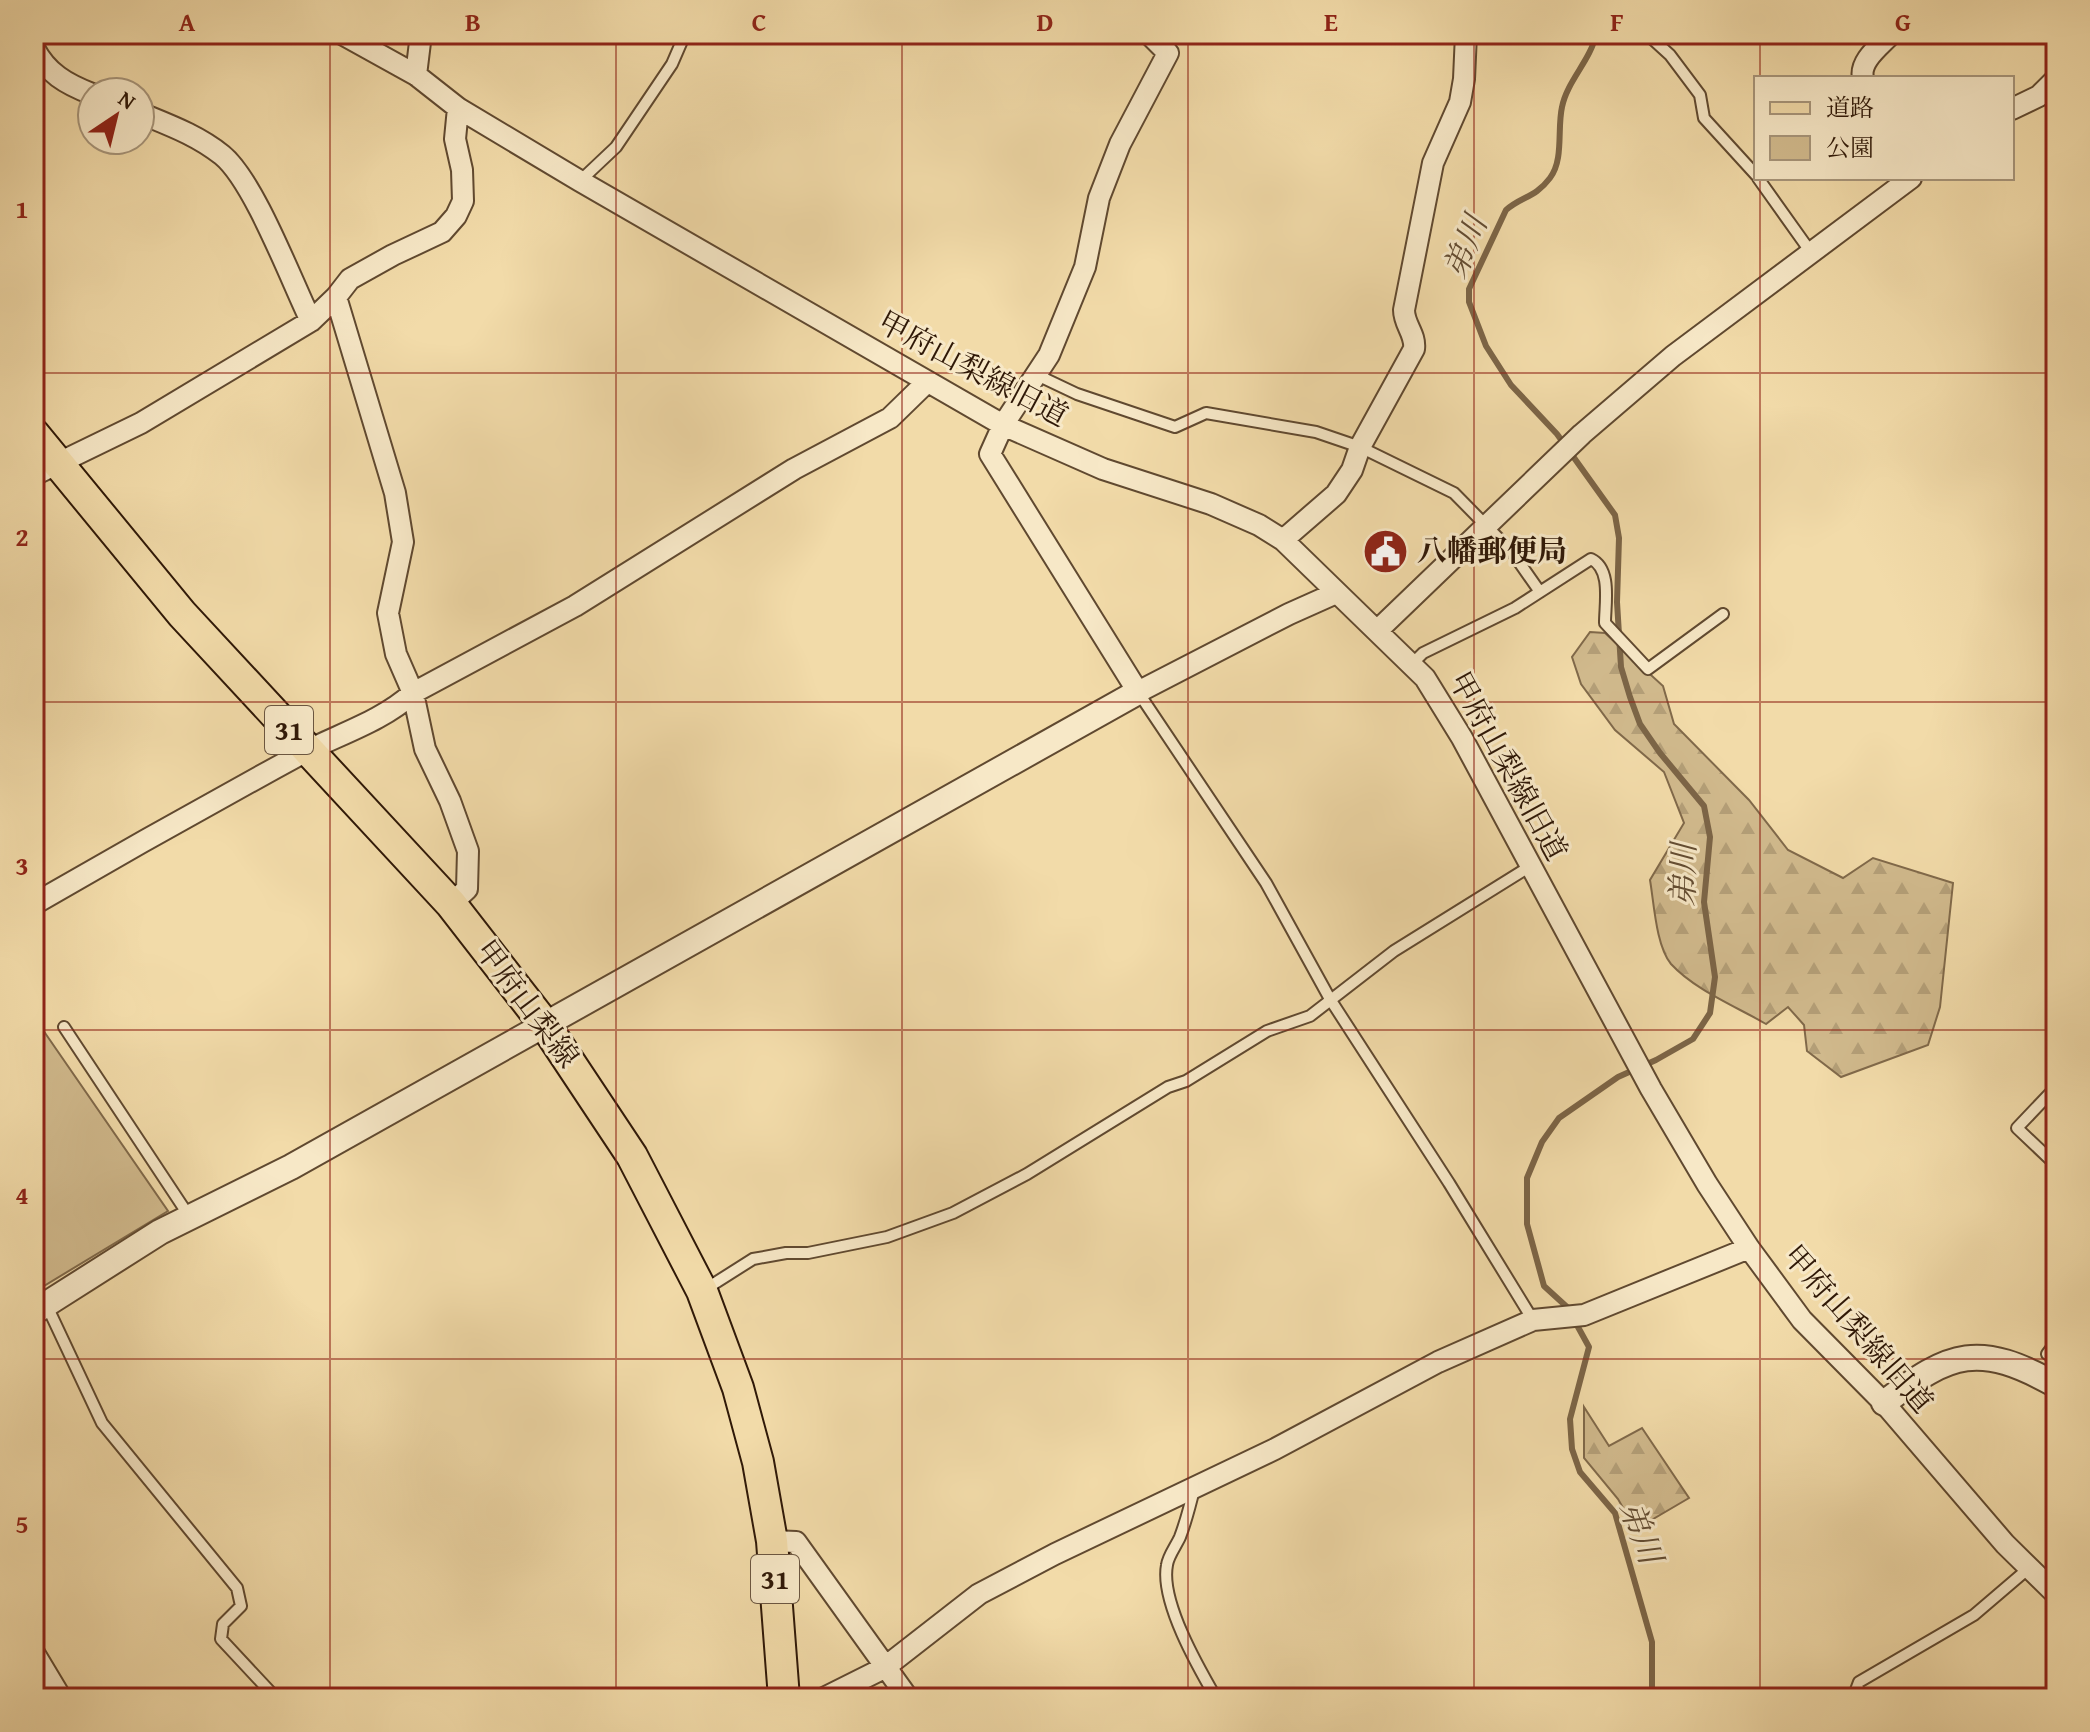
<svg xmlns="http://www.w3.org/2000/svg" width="2090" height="1732" font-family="'Gentium Book Plus','Noto Serif JP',serif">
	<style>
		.green { fill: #d1ba8d; stroke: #80694a; stroke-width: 2 }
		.forest { fill: url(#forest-firs); stroke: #80694a; stroke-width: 2 }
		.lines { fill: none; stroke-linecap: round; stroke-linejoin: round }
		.stream { stroke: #7c6547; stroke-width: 6 }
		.service-casing { stroke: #604930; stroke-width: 14 }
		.minor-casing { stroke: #604930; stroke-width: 24 }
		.tertiary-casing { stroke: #604930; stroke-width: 28 }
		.primary-casing { stroke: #2f1807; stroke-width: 34 }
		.service { stroke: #f7e8c7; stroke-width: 10 }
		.minor { stroke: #f7e8c7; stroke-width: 20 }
		.tertiary { stroke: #f7e8c7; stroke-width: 24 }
		.primary { stroke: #f2dba9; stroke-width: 30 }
		.grid { fill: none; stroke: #8f2418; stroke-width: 2; stroke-opacity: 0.55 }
		.labels { text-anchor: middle; stroke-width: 6; stroke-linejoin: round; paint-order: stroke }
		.shield { fill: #f7e8c7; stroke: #6b5641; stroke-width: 2 }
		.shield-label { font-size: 28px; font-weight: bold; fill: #2f1807 }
		.street-label { font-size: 30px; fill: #2f1807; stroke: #f7e8c7 }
		.poi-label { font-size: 30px; font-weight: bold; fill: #2f1807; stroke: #f7e8c7; text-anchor: start }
		.water-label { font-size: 32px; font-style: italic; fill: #634c32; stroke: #f7e8c7 }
		.neatline { fill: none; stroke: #8f2418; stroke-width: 3 }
		.grid-label { font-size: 26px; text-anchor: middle; font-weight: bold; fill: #8f2418 }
	</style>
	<defs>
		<pattern id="forest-firs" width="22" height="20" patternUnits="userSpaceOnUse" patternTransform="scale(2)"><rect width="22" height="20" fill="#d1ba8d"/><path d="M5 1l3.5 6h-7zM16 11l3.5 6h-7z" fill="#b49f78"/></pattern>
	</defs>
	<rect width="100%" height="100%" fill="#f2dba9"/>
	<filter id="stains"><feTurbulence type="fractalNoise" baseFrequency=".0025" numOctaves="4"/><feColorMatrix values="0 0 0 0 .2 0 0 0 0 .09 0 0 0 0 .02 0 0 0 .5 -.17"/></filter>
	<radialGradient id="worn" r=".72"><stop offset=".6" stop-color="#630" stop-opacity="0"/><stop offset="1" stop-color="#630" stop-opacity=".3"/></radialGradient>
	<path class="green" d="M34 1017 168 1211 34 1292Z"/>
	<path class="forest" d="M1590 632 1605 633 1663 686 1674 724 1749 800 1788 850 1843 878 1873 858 1953 883 1940 1007 1928 1045 1841 1077 1807 1051 1804 1025 1788 1007 1766 1024C1735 1006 1695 990 1671 964 1656 946 1654 903 1650 880L1684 823 1664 772 1615 730 1581 684 1572 657Z
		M1584 1407 1609 1446 1642 1428 1689 1498 1648 1522 1630 1520 1618 1499 1584 1458Z"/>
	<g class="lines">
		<path class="stream" d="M1596 34C1591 60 1567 81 1562 107 1557 129 1564 160 1550 178 1535 198 1522 196 1506 210L1469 289V302L1486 346 1511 385 1557 434 1615 515 1619 538 1617 602 1621 667 1630 697 1640 724 1660 753 1704 806 1710 837 1704 902 1715 977 1710 1013 1693 1039 1656 1060 1618 1077 1559 1118 1542 1142 1527 1178V1224L1544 1286 1567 1307 1589 1347 1570 1419 1572 1449 1580 1472 1615 1513 1652 1642V1698"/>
		<defs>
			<path id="service" d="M1647 34 1670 55 1700 95 1704 118 1756 175
				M1758 178 1810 251
				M580 181 616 147 672 64 685 34
				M1037 375 1077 394 1175 427 1206 413 1316 432 1360 447 1454 493 1512 552 1540 592
				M1412 664 1423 653 1515 608 1591 559C1612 569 1605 603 1605 623L1648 669 1723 614
				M1138 692 1266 883 1330 999 1449 1183 1533 1320
				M64 1027 189 1216
				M2056 1087 2017 1128 2056 1165
				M704 1290 753 1259 786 1253H808L887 1237 953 1213 1027 1174 1168 1087 1186 1081 1267 1031 1310 1016 1394 951 1529 867
				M47 1306 102 1423 237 1588 241 1606 223 1624 221 1639 276 1698
				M2056 1342 2047 1354 2056 1359
				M1194 1489C1190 1506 1186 1521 1180 1537 1176 1546 1168 1556 1167 1565 1160 1601 1198 1667 1216 1698
				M1853 1698 1859 1682 1974 1615 2029 1568"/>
			<path id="minor" d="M342 34 416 75 458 108 580 181 1003 425 1103 469 1211 504 1259 525 1283 540 1425 678 1462 738 1651 1089 1707 1184 1749 1248 1802 1320 1884 1403 2005 1544 2056 1594
				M1149 34 1168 53 1120 144 1099 198 1085 267 1049 355 1003 425 990 454 1138 692 1289 614 1336 593
				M34 48C47 73 66 84 92 94
				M416 75 421 34
				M1863 78C1859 61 1880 46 1891 34
				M2012 109 2039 96 2056 79
				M140 113C169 125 197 135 222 155 254 181 291 280 311 321
				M336 297 395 493 403 542 388 613 396 654 413 693 425 749 450 801 468 851 467 889 451 904
				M34 475 141 423 311 321 336 297 350 279 393 255 442 232 456 216 463 201 462 170 455 139 458 108
				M1283 540 1336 494 1352 470 1360 447 1414 349C1416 334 1404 325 1404 310L1433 163 1460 102 1464 79 1466 34
				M1378 630 1582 434 1673 356 1911 178
				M34 904C122 853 211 803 301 754 339 734 381 722 413 693L575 606 794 469 890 418 927 382
				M772 1541 796 1542 908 1698
				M34 1653 61 1698
				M824 1698 884 1668 979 1594 1055 1554 1275 1449 1438 1362 1533 1320 1584 1315 1749 1248"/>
			<path id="tertiary" d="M34 1312 160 1232 291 1167 1138 692
				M1884 1403C1951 1351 1979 1342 2056 1385"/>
			<path id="primary" d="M34 434 182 614 451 904 545 1025 632 1156 702 1291 738 1388 758 1462 772 1541 784 1698"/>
		</defs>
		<use href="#service" class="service-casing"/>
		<use href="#minor" class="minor-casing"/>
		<use href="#tertiary" class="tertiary-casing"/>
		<use href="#primary" class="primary-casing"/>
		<use href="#service" class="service"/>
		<use href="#minor" class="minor"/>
		<use href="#tertiary" class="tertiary"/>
		<use href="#primary" class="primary"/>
	</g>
	<path class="grid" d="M330 34V1698M616 34V1698M902 34V1698M1188 34V1698M1474 34V1698M1760 34V78M1760 178V1698M34 373H2056M34 702H2056M34 1030H2056M34 1359H2056"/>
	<defs>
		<symbol id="civic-disc" viewBox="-11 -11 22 22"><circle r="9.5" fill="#8f2418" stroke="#f7e8c7"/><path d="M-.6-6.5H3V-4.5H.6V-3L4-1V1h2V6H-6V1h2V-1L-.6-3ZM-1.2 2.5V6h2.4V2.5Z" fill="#fff"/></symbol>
	</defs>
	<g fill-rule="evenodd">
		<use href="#civic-disc" x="1360" y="526" width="51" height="51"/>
	</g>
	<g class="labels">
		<g class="shield">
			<rect x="265" y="706" width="48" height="48" rx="6"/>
			<rect x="751" y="1555" width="48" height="48" rx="6"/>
		</g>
		<g class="shield-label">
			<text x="289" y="740">31</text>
			<text x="775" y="1589">31</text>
		</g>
		<g class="street-label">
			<text transform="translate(973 369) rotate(28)" y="10">甲府山梨線旧道</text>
			<text transform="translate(1508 766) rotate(61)" y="10">甲府山梨線旧道</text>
			<text transform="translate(527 1004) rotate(53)" y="10">甲府山梨線</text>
			<text transform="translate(1858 1329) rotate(49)" y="10">甲府山梨線旧道</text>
		</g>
		<g class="poi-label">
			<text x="1417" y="561">八幡郵便局</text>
		</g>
		<g class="water-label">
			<text transform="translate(1465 247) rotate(-68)" y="11">弟川</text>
			<text transform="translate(1683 875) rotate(-89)" y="11">弟川</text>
			<text transform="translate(1641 1532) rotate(69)" y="11">弟川</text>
		</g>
	</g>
	<rect width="2090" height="1732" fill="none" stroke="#f2dba9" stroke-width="88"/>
	<rect x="1754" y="76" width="260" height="104" fill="#f7e8c7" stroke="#a7957a" stroke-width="2"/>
	<rect x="1770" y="102" width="40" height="12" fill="#f2dba9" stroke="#a7957a" stroke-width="2"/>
	<text x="1826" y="116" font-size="24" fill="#2f1807">道路</text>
	<rect x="1770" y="136" width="40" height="24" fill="#d1ba8d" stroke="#a7957a" stroke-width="2"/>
	<text x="1826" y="156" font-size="24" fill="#2f1807">公園</text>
	<g transform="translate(116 116) rotate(35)"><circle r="38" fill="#f7e8c7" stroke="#a7957a" stroke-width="2"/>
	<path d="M0-6L14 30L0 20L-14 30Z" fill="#8f2418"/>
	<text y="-12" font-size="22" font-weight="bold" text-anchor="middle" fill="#2f1807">N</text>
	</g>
	<rect x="44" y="44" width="2002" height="1644" class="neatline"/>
	<g class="grid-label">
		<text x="187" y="31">A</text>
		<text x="473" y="31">B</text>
		<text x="759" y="31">C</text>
		<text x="1045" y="31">D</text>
		<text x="1331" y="31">E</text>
		<text x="1617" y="31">F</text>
		<text x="1903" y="31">G</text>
		<text x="22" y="218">1</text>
		<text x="22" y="546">2</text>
		<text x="22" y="875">3</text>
		<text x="22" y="1204">4</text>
		<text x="22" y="1533">5</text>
	</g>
	<rect width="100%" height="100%" filter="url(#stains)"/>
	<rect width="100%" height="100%" fill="url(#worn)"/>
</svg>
